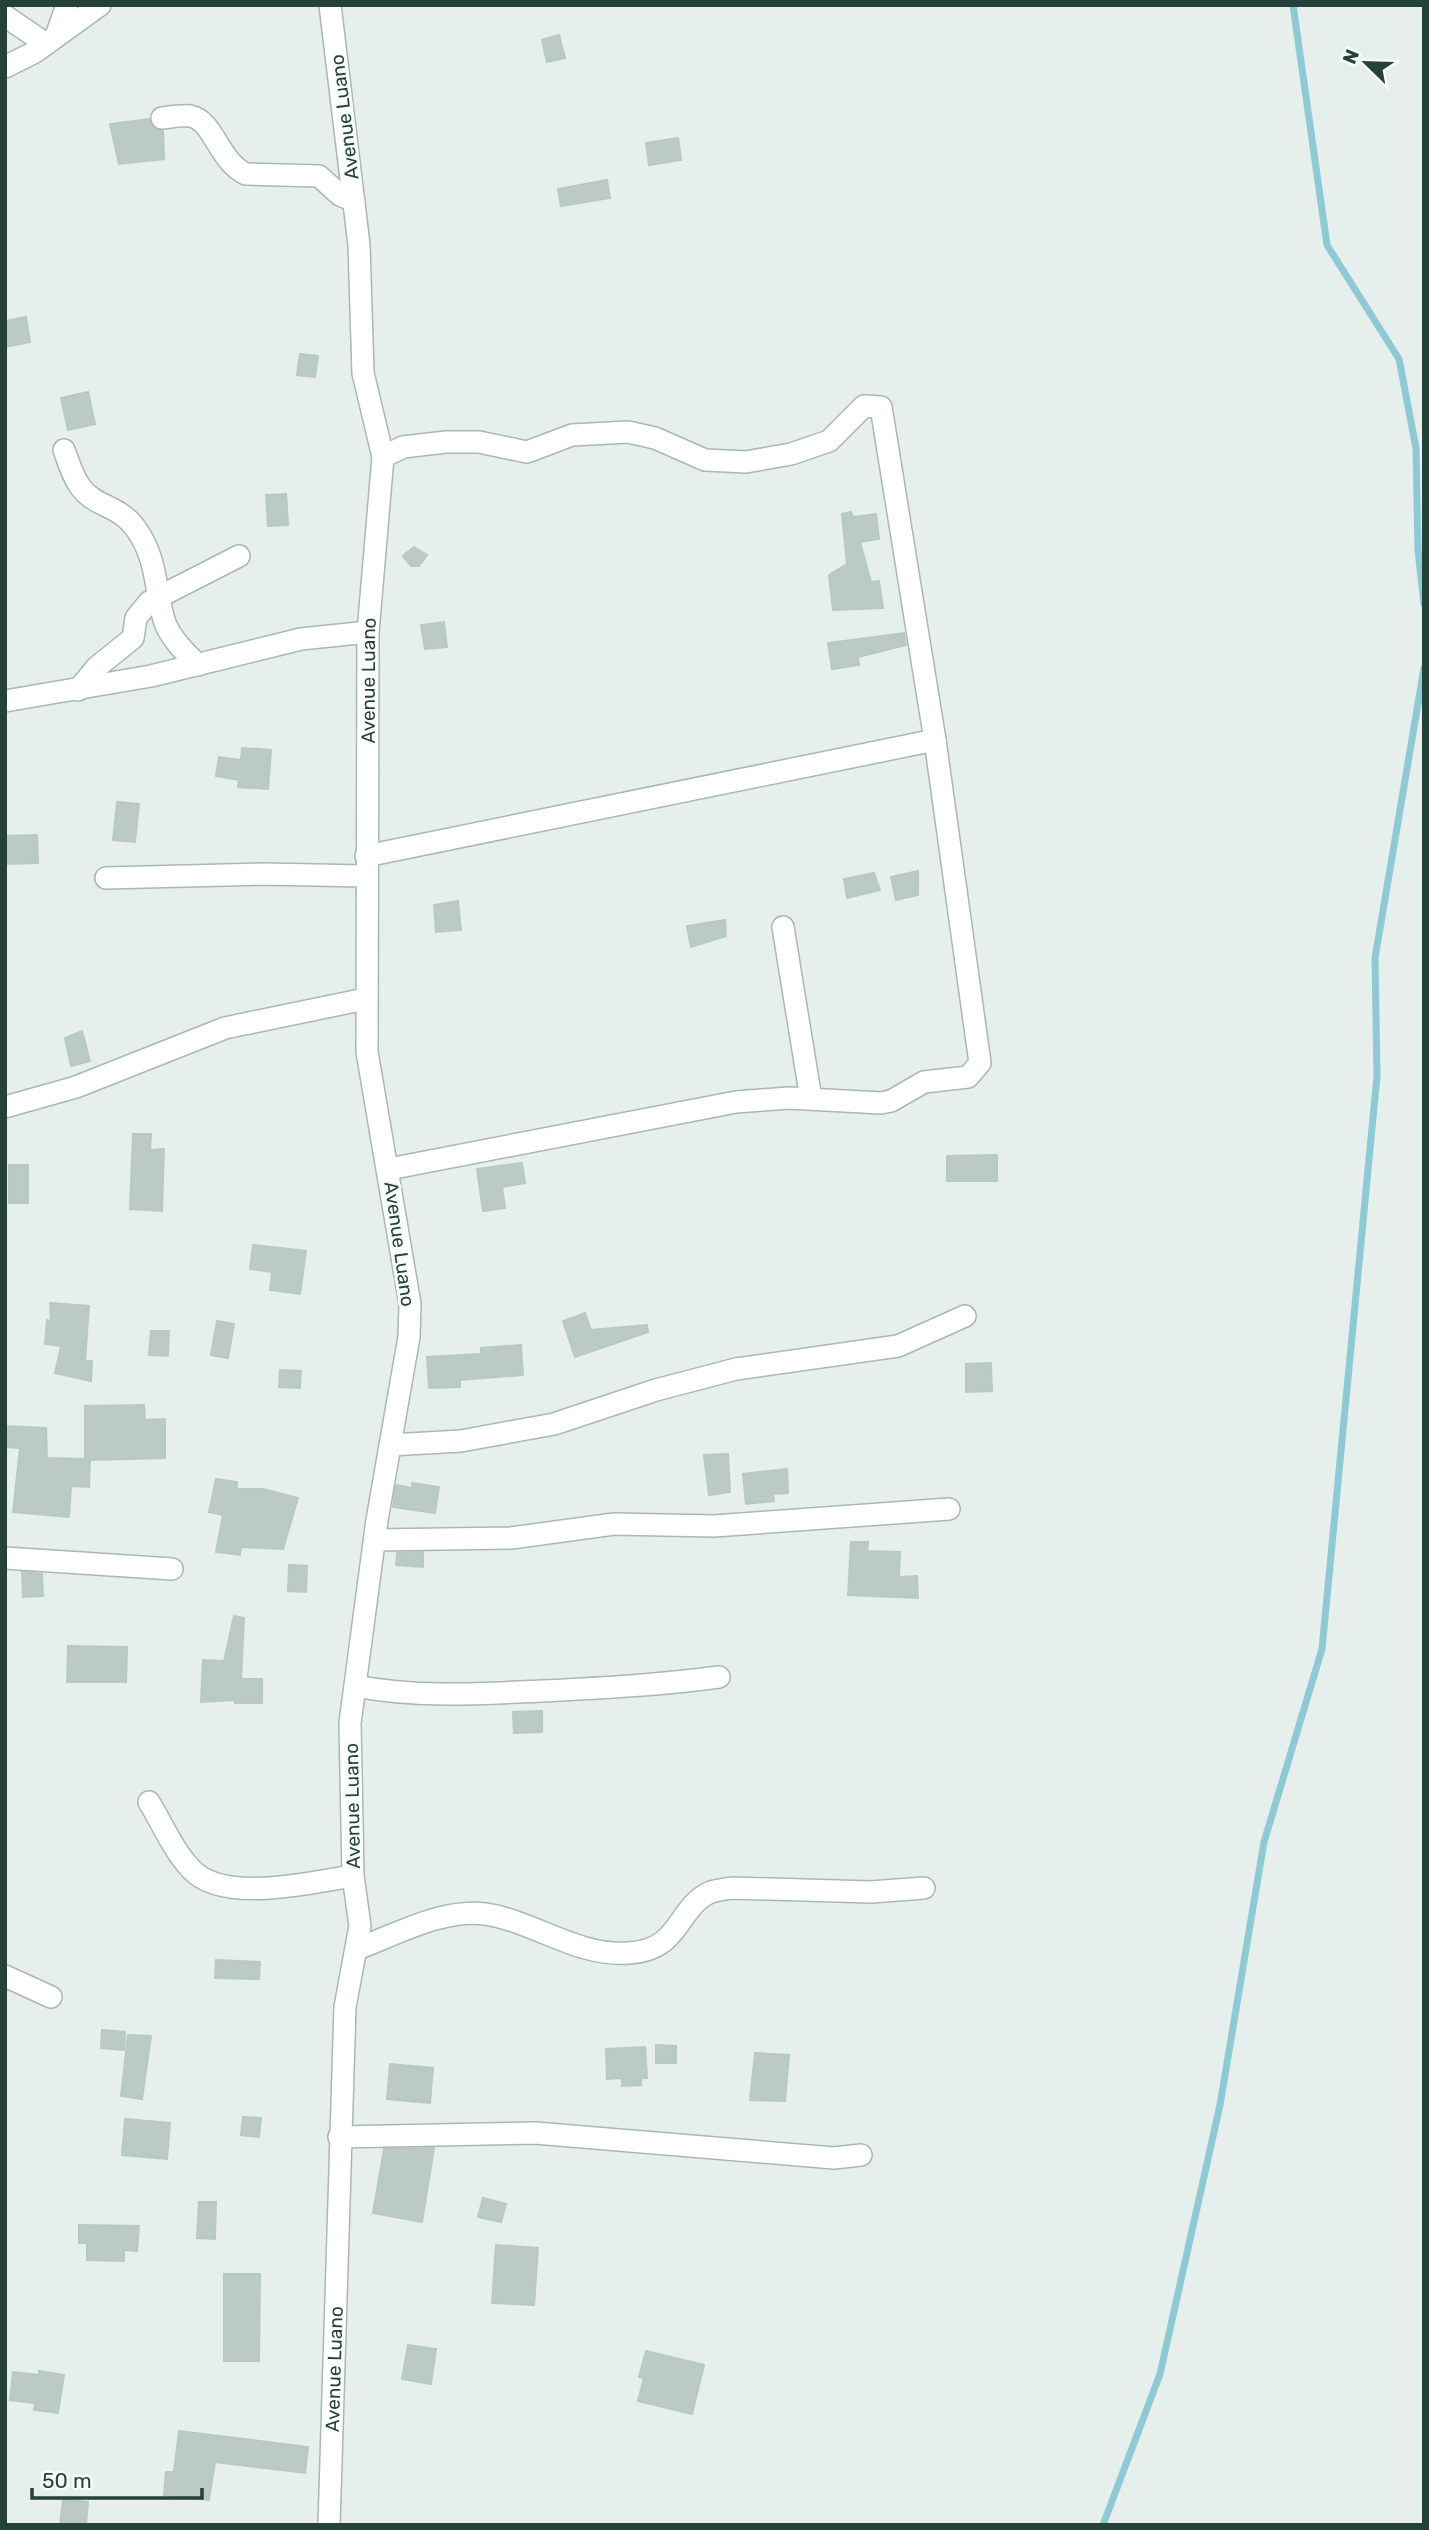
<svg xmlns="http://www.w3.org/2000/svg" width="1429" height="2530" font-family="Rubik,sans-serif">
	<style>
		.lines { fill: none; stroke-linecap: round; stroke-linejoin: round }
		.stream { stroke: #8ec9d4; stroke-width: 7 }
		.building { fill: #bbcac4; stroke: #b8c9c2; stroke-width: 2 }
		.street-casing { stroke: #a8b8b2; stroke-width: 24 }
		.street { stroke: #fff; stroke-width: 21 }
		.labels { text-anchor: middle; stroke-width: 6; stroke-linejoin: round; paint-order: stroke }
		.street-label { font-size: 19px; fill: #24423a; stroke: #f7fbf9 }
	</style>
	<rect width="100%" height="100%" fill="#e6efeb"/>
	<g class="lines">
		<path class="stream" d="M1293 5 1327 245 1399 359 1416 448 1418 550 1424 604
			M1103 2525 1160 2374 1220 2105 1264 1842 1322 1649 1377 1076 1375 958 1424 668"/>
	</g>
	<path class="building" d="M559 35 565 58 547 62 542 40Z
		M149 119 152 126 163 131 164 159 119 164 110 124Z
		M678 138 681 160 649 165 646 143Z
		M607 180 610 198 561 206 558 189Z
		M26 317 30 342 5 347V321Z
		M300 354 318 356 315 377 297 375Z
		M88 392 95 424 68 430 61 398Z
		M286 494 288 525 268 526 266 495Z
		M851 512 853 517 876 514 879 539 860 542 871 582 879 581 883 608 833 610 829 575 847 564 842 514Z
		M414 547 427 555 419 566H411L403 556Z
		M444 622 447 647 425 649 421 625Z
		M904 633 906 645 858 657 859 665 832 669 828 643Z
		M242 748 271 750 268 789 238 787 239 780 216 776 219 757 241 760Z
		M117 802 139 804 135 842 113 840Z
		M37 835 38 863 5 864V836Z
		M918 871V895L896 900 891 877Z
		M874 873 880 890 847 898 844 879Z
		M458 901 461 930 436 932 434 905Z
		M725 920 726 936 691 947 687 926Z
		M82 1031 90 1061 71 1066 65 1038Z
		M133 1134H151L150 1150 164 1149 162 1211 130 1209Z
		M997 1155V1181H947V1156Z
		M522 1163 525 1183 502 1187 505 1208 483 1211 477 1169Z
		M9 1165H28V1203H9Z
		M253 1245 306 1251 300 1294 270 1290 272 1272 250 1269Z
		M50 1303 89 1306 85 1361H92L91 1381 55 1373 61 1346 45 1344 47 1320 51 1321Z
		M585 1313 591 1330 647 1325 648 1332 575 1357 563 1321Z
		M217 1321 234 1324 228 1358 211 1355Z
		M151 1331H169L168 1356 149 1355Z
		M521 1345 523 1375 460 1380V1387L429 1388 427 1357 481 1354V1348Z
		M991 1363 992 1391 966 1392V1364Z
		M280 1370 301 1371 300 1388 279 1387Z
		M144 1405 145 1420 165 1419V1458L90 1460 89 1487 71 1486 69 1517 13 1512 20 1448 5 1447V1426L46 1428 47 1458 85 1459V1406Z
		M728 1454 730 1492 709 1495 704 1455Z
		M787 1469 788 1493 773 1494 774 1501 746 1504 743 1474Z
		M216 1479 237 1482V1489H263L298 1498 283 1549 241 1547 240 1555 216 1552 223 1515 209 1512Z
		M412 1483 439 1487 435 1513 393 1507 396 1485 412 1488Z
		M851 1542H868L867 1551 900 1552 899 1577 917 1576 918 1598 848 1595Z
		M423 1552V1567L396 1565 397 1553Z
		M289 1565 307 1566 306 1592 288 1591Z
		M22 1572 42 1574 43 1596 23 1597Z
		M234 1616 244 1618 241 1679H262V1703H235V1700L201 1702 203 1660 224 1661Z
		M68 1646 127 1647 126 1682H67Z
		M542 1711V1732L514 1733 513 1712Z
		M216 1960 260 1962 259 1979 215 1978Z
		M102 2030 125 2032 124 2050 101 2048Z
		M128 2035 151 2036 142 2099 121 2096Z
		M656 2045 676 2046V2063H656Z
		M645 2047 647 2078H641V2085L622 2086V2078L607 2079 606 2049Z
		M755 2053 789 2055 785 2101 750 2100Z
		M390 2064 433 2068 430 2103 387 2099Z
		M243 2117 261 2118 259 2137 241 2135Z
		M125 2119 170 2123 167 2159 122 2155Z
		M434 2148 422 2222 373 2213 384 2149Z
		M483 2198 506 2204 501 2222 478 2217Z
		M199 2202H216L215 2239 197 2238Z
		M79 2225 139 2226 137 2251 124 2250V2261L87 2260V2243H79Z
		M496 2245 538 2248 534 2305 492 2303Z
		M224 2274H260L259 2361H224Z
		M408 2345 436 2349 431 2384 402 2379Z
		M646 2351 704 2365 692 2414 638 2401 644 2378 639 2377Z
		M39 2371 64 2375 58 2413 34 2410 35 2403 10 2400 13 2372 39 2375Z
		M179 2431 308 2447 305 2473 215 2462 209 2500 164 2495 166 2472H174Z
		M63 2499 88 2502 86 2525H60Z"/>
	<g class="lines">
		<defs>
			<g id="street">
				<path d="M5 16 46 44"/>
				<path d="M56 36 67 5"/>
				<path d="M5 67 35 52 100 5"/>
				<path d="M162 118C171 117 182 115 190 116 214 120 218 161 246 174L319 176 340 195 354 201"/>
				<path d="M64 450C69 463 73 478 82 489 98 509 122 504 140 535 158 564 155 593 165 623 172 640 185 652 198 665"/>
				<path d="M383 457 403 447 446 442H479L527 452 572 435 628 432 655 438 705 460 746 462 791 454 829 441 864 406 881 407 935 740 980 1063 968 1077 924 1082 891 1101 881 1103 789 1098 736 1102 389 1169"/>
				<path d="M78 690 97 667 133 638 136 618 149 602 239 556"/>
				<path d="M5 701 151 676 301 639 368 632"/>
				<path d="M366 856 935 740"/>
				<path d="M106 878 264 874 366 876"/>
				<path d="M783 927 811 1099"/>
				<path d="M5 1107 76 1087 225 1028 365 999"/>
				<path d="M390 1445 461 1441 554 1424 656 1390 736 1369 898 1346 965 1316"/>
				<path d="M375 1540 511 1538 614 1524 714 1526 949 1509"/>
				<path d="M5 1558 172 1569"/>
				<path d="M355 1686C418 1698 479 1694 542 1691 602 1688 660 1685 719 1677"/>
				<path d="M149 1802C162 1823 174 1852 192 1870 225 1904 311 1882 353 1876"/>
				<path d="M357 1949C395 1935 443 1908 485 1914 534 1921 577 1957 629 1953 682 1950 676 1907 711 1892 718 1890 726 1889 732 1888L871 1892 924 1888"/>
				<path d="M5 1976 51 1997"/>
				<path d="M339 2137 535 2133 834 2158 861 2155"/>
				<path id="s1" d="M329 2525 345 2007 360 1926 353 1876 350 1723 377 1520 409 1337 410 1304 367 1052 368 632 383 457 363 373 359 245 330 5"/>
			</g>
		</defs>
		<use href="#street" class="street-casing"/>
		<use href="#street" class="street"/>
	</g>
	<g class="labels">
		<g class="street-label">
			<text transform="translate(344 117) rotate(-97)" y="7">Avenue Luano</text>
			<text dy="7" stroke="none"><textPath href="#s1" startOffset="1855">Avenue Luano</textPath></text>
			<text transform="translate(400 1244) rotate(82)" y="7">Avenue Luano</text>
			<text transform="translate(352 1806) rotate(-91)" y="7">Avenue Luano</text>
			<text dy="7" stroke="none"><textPath href="#s1" startOffset="156">Avenue Luano</textPath></text>
		</g>
	</g>
	<rect width="1429" height="2530" fill="none" stroke="#24423a" stroke-width="14"/>
	<g transform="translate(1366 63) rotate(293)" stroke="#f7fbf9" stroke-width="5" paint-order="stroke">
	<path d="M0-5L12 26L0 18L-12 26Z" fill="#24423a"/>
	<text y="-10" font-size="19" font-weight="bold" text-anchor="middle" fill="#24423a">N</text>
	</g>
	<path d="M32 2488v10h170v-10" fill="none" stroke="#24423a" stroke-width="3.5"/>
	<text x="42" y="2488" font-size="21" fill="#24423a" stroke="#f7fbf9" stroke-width="5" paint-order="stroke">50 m</text>
</svg>
